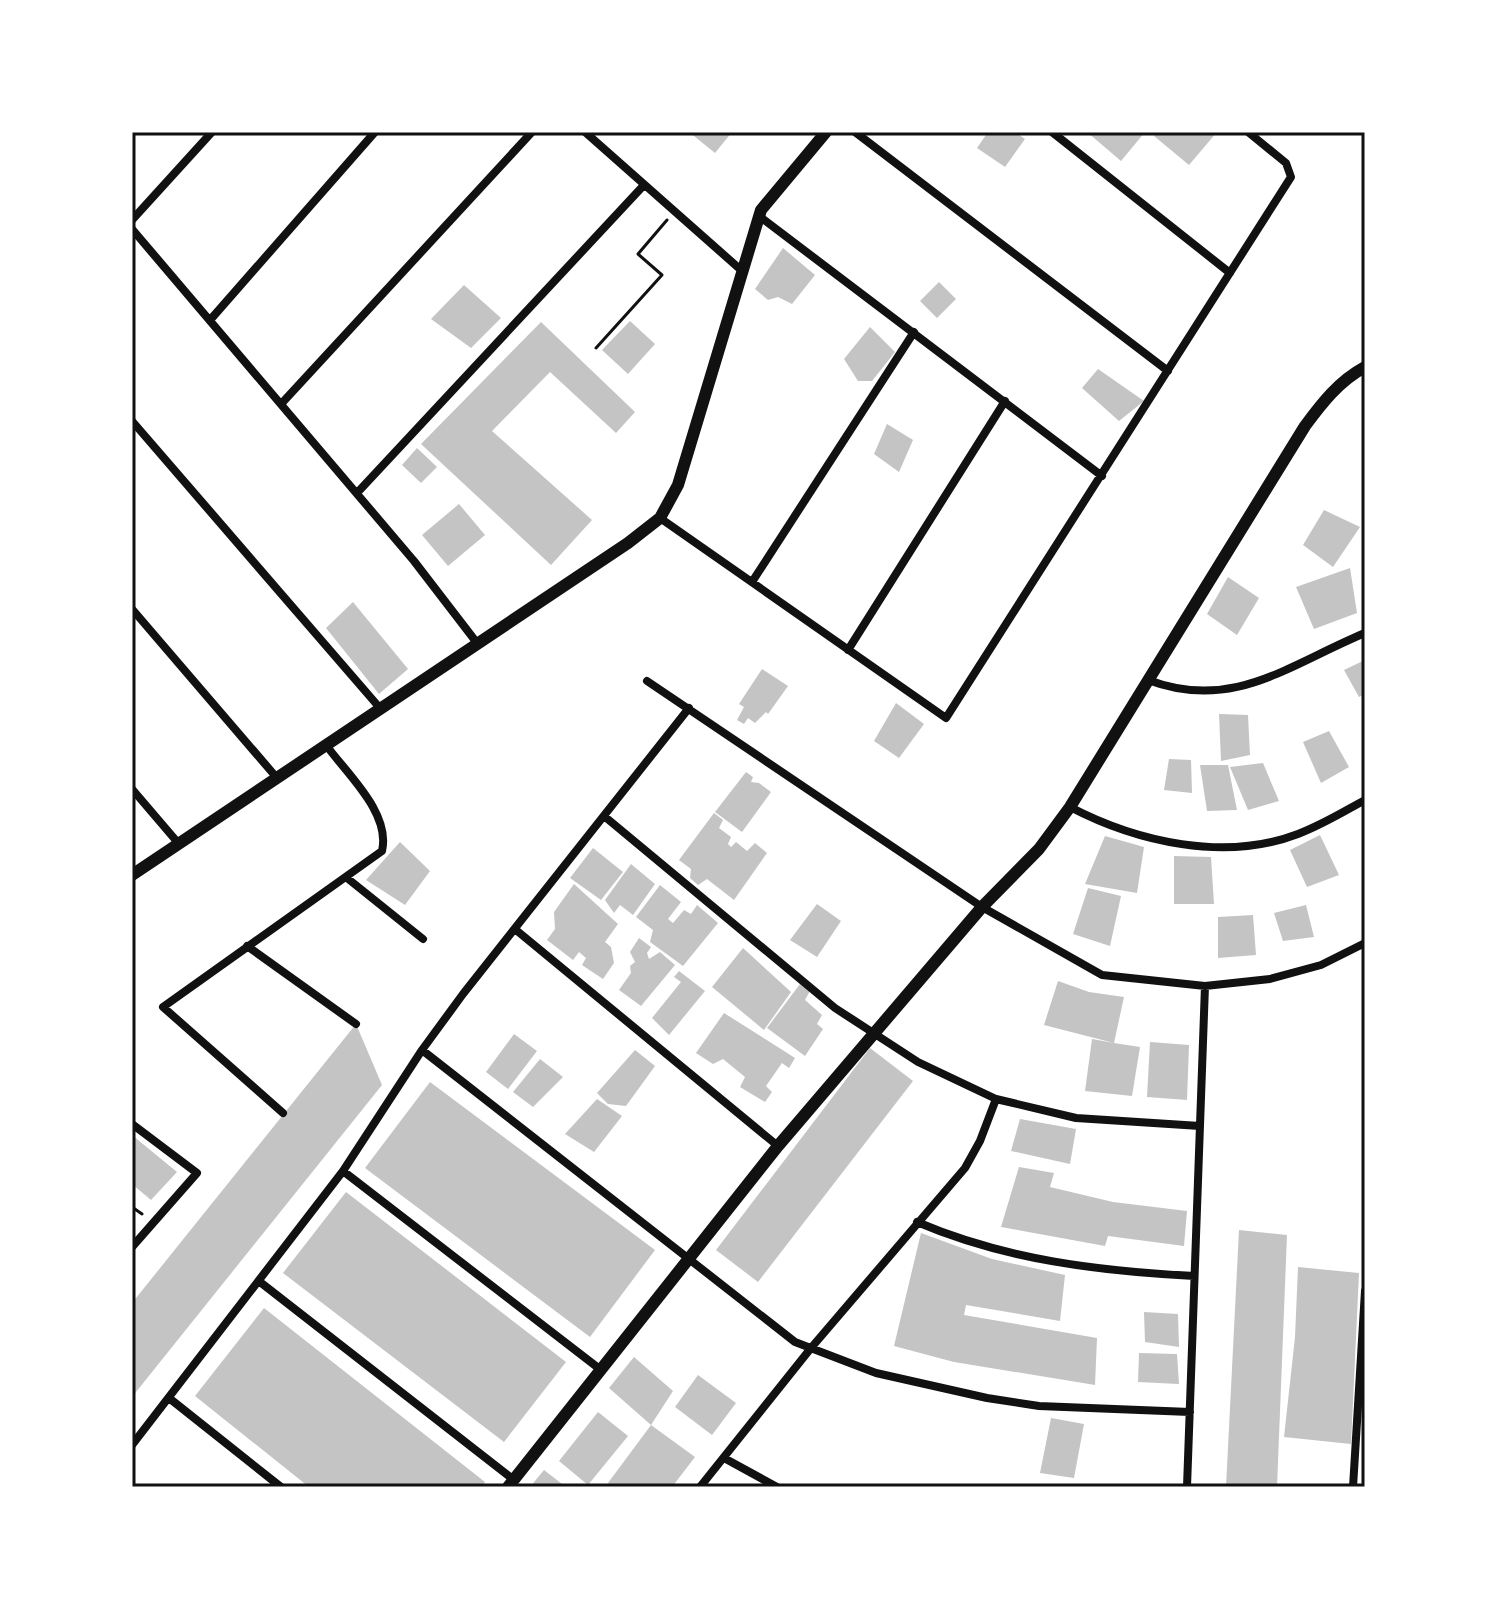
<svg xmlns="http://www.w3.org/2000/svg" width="1497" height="1619" font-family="'DM Sans',sans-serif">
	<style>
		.building { fill: #c4c4c4 }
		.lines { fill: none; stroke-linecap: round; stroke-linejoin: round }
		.path { stroke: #111; stroke-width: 3 }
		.minor { stroke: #111; stroke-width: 8 }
		.tertiary { stroke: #111; stroke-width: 12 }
		.neatline { fill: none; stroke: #111; stroke-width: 3 }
	</style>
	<rect width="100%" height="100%" fill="#fff"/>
	<path class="building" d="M689 132H732L715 153Z
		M988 132H1015L1025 139 1005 167 977 148Z
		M1087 132H1145L1121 161Z
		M1157 132H1217L1189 165 1154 136Z
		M783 248 815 275 792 304 778 297 768 300 755 289Z
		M939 282 956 299 937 318 920 301Z
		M464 285 501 318 471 348 431 319Z
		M630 321 655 344 628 374 602 350Z
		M541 322 635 412 616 433 550 372 492 431 592 520 551 565 421 444Z
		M870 327 895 352 872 381H858L844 359Z
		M1098 369 1144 401 1119 421 1082 388Z
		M887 424 913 440 899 472 874 454Z
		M417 448 437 467 421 483 402 465Z
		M459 504 485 535 448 566 422 535Z
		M1324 510 1360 527 1333 567 1303 545Z
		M1350 568 1357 613 1314 629 1296 587Z
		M1228 577 1259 598 1237 635 1207 614Z
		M353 602 408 669 379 694 326 628Z
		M1365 660V694L1359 697 1344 670Z
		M762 669 788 686 768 714 766 712 755 723 748 718 744 724 737 720 744 707 739 704Z
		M896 703 924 724 899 758 874 741Z
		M1219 714 1248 715 1250 755 1221 761Z
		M1329 731 1349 767 1321 783 1303 742Z
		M1169 759 1191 760 1192 793 1164 790Z
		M1263 763 1279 801 1248 810 1230 767Z
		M1200 765H1228L1237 810 1207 811Z
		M746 772 753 777 751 782 759 783 771 792 742 832 715 812Z
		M714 813 723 820 719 828 731 837 728 844 731 847 736 842 747 851 755 843 767 853 734 900 707 879 698 885 690 878 691 869 679 860Z
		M1320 835 1339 875 1307 887 1290 850Z
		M1105 836 1144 847 1137 893 1085 884Z
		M400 842 430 871 405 905 366 880Z
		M593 848 623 872 601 900 570 878Z
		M1174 856 1211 857 1214 904H1174Z
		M631 864 655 884 633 915 620 905 614 913 605 900Z
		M574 884 618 924 605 942 611 947 614 963 603 979 582 965 586 958 579 952 573 960 547 940 555 929 554 912Z
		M660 885 681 902 668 919 673 923 684 910 691 914 697 905 718 923 683 966 650 942 653 930 636 917Z
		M1088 888 1121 896 1110 946 1073 934Z
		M817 904 841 921 817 957 790 940Z
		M1306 905 1314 937 1283 941 1274 913Z
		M1253 915 1256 955 1218 958V917Z
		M639 938 651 947 647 953 649 959 660 952 675 965 641 1006 619 990 631 973 630 966 635 962 630 952Z
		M743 948 791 992 764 1030 712 987Z
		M679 971 705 991 669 1035 652 1018 681 982 674 977Z
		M1058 981 1089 992 1124 997 1114 1043 1140 1047 1132 1096 1085 1091 1092 1039 1114 1043 1044 1025Z
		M800 984 810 991 805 1000 822 1015 817 1024 823 1029 805 1056 767 1028Z
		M724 1013 795 1058 789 1068 782 1063 766 1086 772 1092 765 1102 740 1087 745 1077 723 1059 713 1064 696 1053Z
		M356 1024 382 1085 132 1397V1303Z
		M514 1034 537 1051 508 1089 486 1072Z
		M1150 1042 1189 1045 1187 1100 1147 1097Z
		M870 1048 913 1081 758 1282 716 1250Z
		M635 1050 655 1066 626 1106 608 1104 597 1093Z
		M540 1059 563 1077 533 1107 513 1092Z
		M430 1082 655 1250 590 1337 365 1168Z
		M597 1099 622 1116 594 1152 565 1134Z
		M1020 1119 1076 1129 1070 1164 1011 1151Z
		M132 1135 177 1172 151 1200 132 1184Z
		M1019 1167 1054 1173 1050 1187 1113 1202 1187 1211 1184 1246 1108 1236 1105 1246 1001 1227Z
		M346 1192 566 1362 504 1442 283 1273Z
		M1239 1230 1287 1235 1277 1487H1226Z
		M921 1233 992 1259 1065 1275 1060 1321 966 1305 964 1315 1097 1338 1095 1385 954 1362 894 1346Z
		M1298 1267 1359 1273 1351 1444 1284 1437 1295 1337Z
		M264 1308 485 1482 481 1487H309L195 1396Z
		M1144 1312 1178 1314 1179 1347 1145 1342Z
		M1139 1353 1177 1354 1179 1384 1138 1382Z
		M634 1357 673 1391 651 1425 609 1388Z
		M698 1375 736 1403 712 1435 675 1407Z
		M598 1412 628 1436 588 1485 559 1461Z
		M1051 1418 1084 1424 1074 1478 1040 1473Z
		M651 1425 695 1457 672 1487H613L608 1483Z
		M544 1470 566 1487H530Z"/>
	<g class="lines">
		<path class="path" d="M596 348 662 275 638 254 667 220
			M132 1207 142 1214"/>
		<path class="minor" d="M585 132 741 270
			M855 132 1168 371
			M1052 132 1230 273
			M759 216 1102 476
			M132 220 212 132
			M132 229 414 561 477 643
			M211 319 375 132
			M282 403 532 132
			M132 421 379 707
			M357 493 644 185
			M660 518 946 718 1291 177 1286 163 1248 132
			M752 582 914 332
			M132 609 277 778
			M848 650 1005 401
			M1148 680C1233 712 1288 665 1365 633
			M647 681 982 907 1102 975 1205 986 1270 979 1321 965 1365 943
			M132 789 179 844
			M1070 807C1137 842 1225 862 1298 834 1322 825 1343 812 1365 800
			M604 816 835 1008 918 1062 996 1099 1076 1118 1200 1126
			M347 878 423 939
			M516 930 778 1146
			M247 946 356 1024
			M422 1050 795 1342 876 1373 987 1398 1039 1406 1190 1412
			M283 1113 163 1007 382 851C391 813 347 774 326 745
			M132 1124 197 1173 132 1247
			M343 1171 601 1370
			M917 1222C1006 1260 1099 1271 1194 1276
			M260 1282 514 1480
			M169 1398 281 1487
			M132 1445 343 1171 422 1050 463 994 689 708
			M724 1458 777 1487
			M700 1487 811 1348 965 1168 980 1141 996 1099
			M1187 1487 1205 986
			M1353 1487 1365 1291"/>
		<path class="tertiary" d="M132 875 628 543 660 518 678 485 761 210 826 132
			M508 1487 778 1146 982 907 1039 849 1070 807 1305 426C1322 403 1339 381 1365 367"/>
	</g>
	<rect width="1497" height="1619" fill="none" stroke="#ffffff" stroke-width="268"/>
	<rect x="134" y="134" width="1229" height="1351" class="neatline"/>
</svg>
